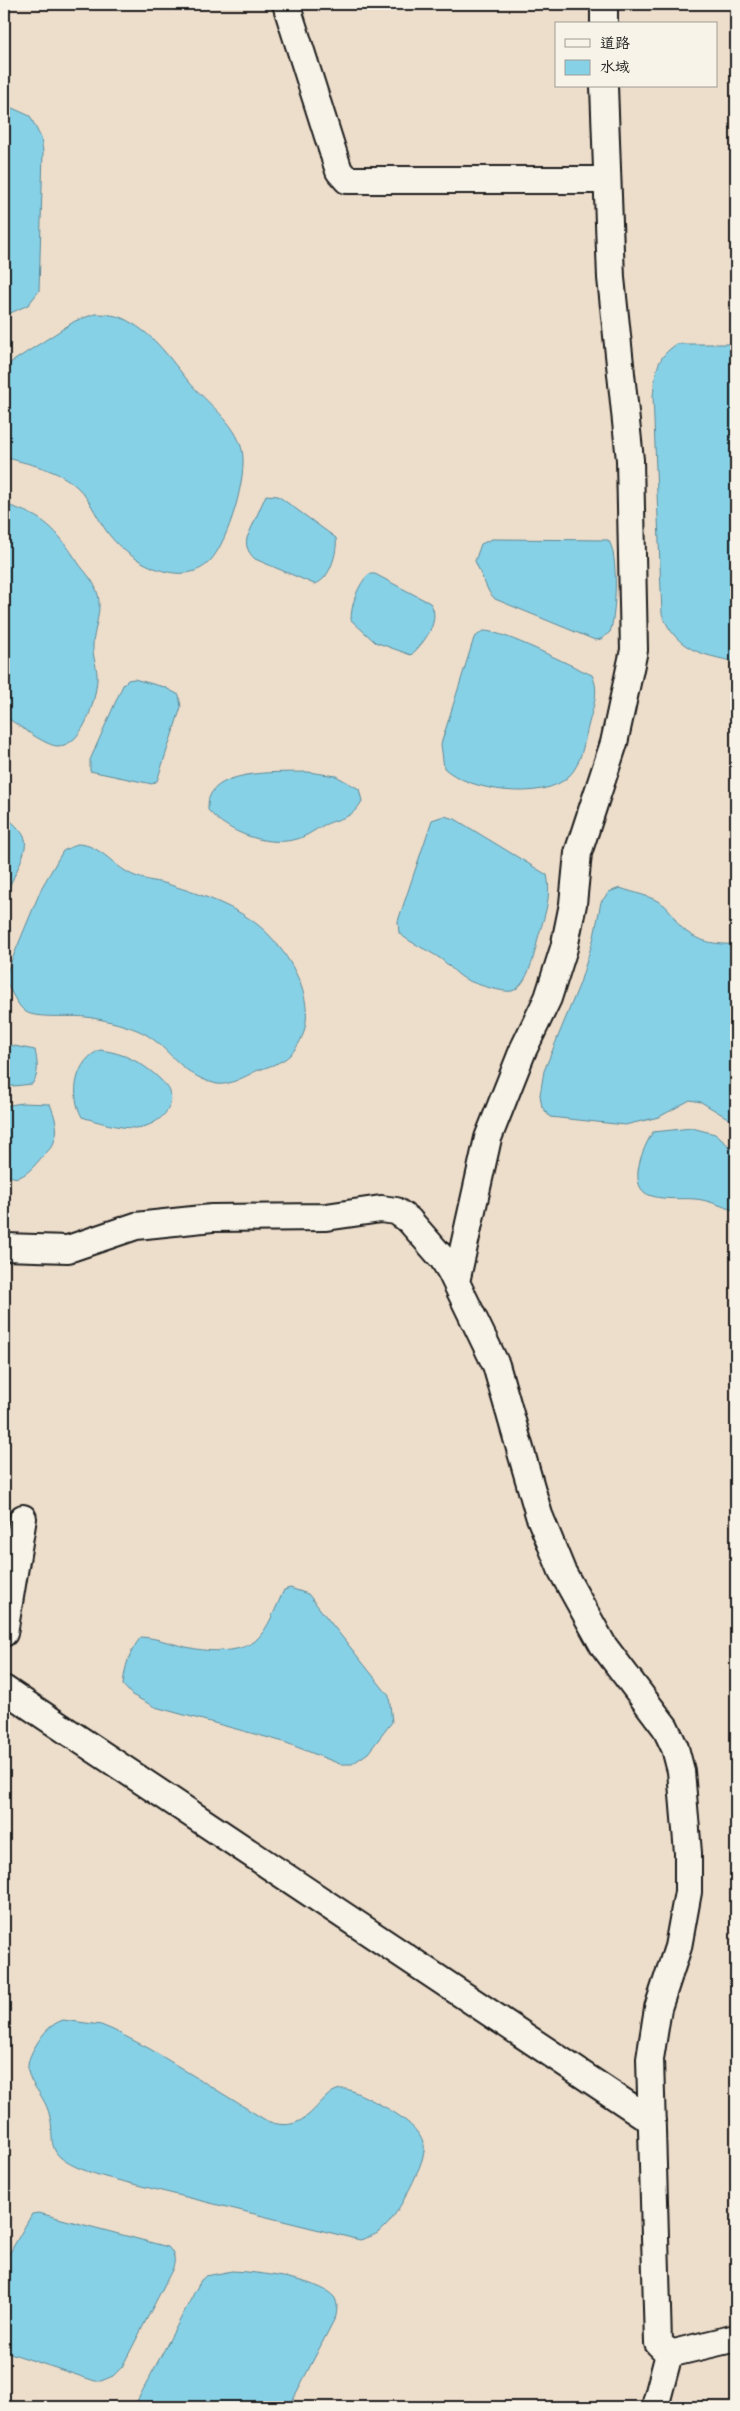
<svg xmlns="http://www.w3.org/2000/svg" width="740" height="2411" font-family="Delius,'LXGW WenKai TC',sans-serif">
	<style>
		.water { fill: #87d1e7; stroke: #5c8996 }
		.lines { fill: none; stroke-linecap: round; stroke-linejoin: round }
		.minor-casing { stroke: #1c1c1c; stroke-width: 30 }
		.minor { stroke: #f7f3e8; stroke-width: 26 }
	</style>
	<rect width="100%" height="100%" fill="#edddcb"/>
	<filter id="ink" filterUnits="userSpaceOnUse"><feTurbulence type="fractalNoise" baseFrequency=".02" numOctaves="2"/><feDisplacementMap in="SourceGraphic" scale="10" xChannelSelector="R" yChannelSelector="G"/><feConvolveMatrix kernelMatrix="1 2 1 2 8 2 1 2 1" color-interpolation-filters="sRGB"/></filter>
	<g filter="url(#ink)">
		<path class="water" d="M4 106 10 107 30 116 41 138 43 152 39 291 28 305 4 316Z
			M95 314C107 314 118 315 128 321 155 335 170 359 189 382 206 402 236 423 242 450 248 476 228 542 210 561 183 590 131 562 111 537 98 522 92 501 77 487 58 469 28 464 4 457V369L7 365 75 321Z
			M677 344H736V662C701 654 677 651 662 614L653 396C656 372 655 358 677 344Z
			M266 495 278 496 336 538C338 552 329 582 314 584L255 559C249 553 245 547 247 538Z
			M4 504C46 517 55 528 79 564 84 571 93 580 96 589 104 607 94 627 93 645 92 657 98 668 97 679 96 700 83 747 57 746 44 745 16 723 4 716Z
			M492 539 608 540C619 552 616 617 610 632L601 639 595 640 495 599 489 592 475 561 481 544Z
			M369 574H375L430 603C442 620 424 643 411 655L375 642 351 620C351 605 358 584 369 574Z
			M483 631C502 630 571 666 592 675 600 692 593 706 589 723 584 740 582 764 569 776 544 802 468 791 444 768L441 744 474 638Z
			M134 679 164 687 179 695 181 707 157 781 152 784 90 771V760L123 685 128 680Z
			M308 772 336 776 359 789 362 801C352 819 342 817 324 825 314 830 305 838 293 840 264 846 227 832 208 810 208 806 208 801 209 798 219 768 283 773 308 772Z
			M4 815C11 821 22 830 25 839 29 851 9 885 4 898Z
			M444 816 455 819 547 875C552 897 544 917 538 938 535 952 528 986 512 991 504 993 475 984 467 980 458 976 449 965 441 959 427 949 411 944 399 933L398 921 432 820Z
			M77 844C101 844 114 868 135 876 145 880 154 881 164 883 199 894 238 906 265 931 296 961 326 1018 290 1055 282 1063 267 1067 256 1071 246 1076 229 1086 217 1084 176 1074 169 1043 137 1030 122 1024 101 1019 86 1017 70 1015 37 1019 26 1012 17 1006 11 990 5 981L8 969 42 887 63 851Z
			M620 888C634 893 652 896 664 905 672 911 675 921 681 927 696 942 716 945 736 944V1123L701 1102 690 1100 659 1117 625 1125 550 1117 542 1107 540 1095 544 1071 580 983 594 937 601 902 609 892Z
			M4 1044 35 1050C37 1061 40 1074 32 1084L4 1087Z
			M100 1050C125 1053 143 1063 161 1080 164 1084 169 1087 170 1092 175 1112 154 1127 135 1128 118 1128 98 1122 82 1117 69 1094 76 1060 100 1050Z
			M22 1103 50 1104C54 1115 59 1127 55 1139 53 1147 46 1153 41 1158 32 1169 16 1188 4 1170V1106Z
			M692 1128 715 1134 736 1152V1211C723 1207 709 1200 695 1199 681 1198 666 1200 652 1196 625 1189 643 1147 653 1132Z
			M290 1588 308 1594 389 1696 392 1722 368 1753 352 1764H340L284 1742 155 1707 132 1695 123 1685C125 1666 129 1652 141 1637 159 1638 174 1645 191 1648 209 1652 240 1653 255 1641 269 1629 276 1606 284 1590Z
			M63 2020 101 2025 113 2030 150 2049 267 2121C312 2139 319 2086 345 2089 352 2089 383 2106 390 2110 402 2117 420 2130 424 2145 428 2159 396 2218 384 2228 377 2235 369 2237 360 2240L105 2177C90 2172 73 2168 60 2157 48 2146 54 2131 50 2117 43 2085 14 2080 36 2045 44 2032 50 2025 63 2020Z
			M39 2213 168 2247C175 2254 176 2261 172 2270L122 2367 113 2376 101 2381H95L4 2351V2263L32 2214Z
			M232 2271C256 2272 319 2279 334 2297 338 2302 337 2310 336 2316L289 2407H134L201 2280 206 2276Z"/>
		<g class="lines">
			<defs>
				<path id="minor" d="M286 4 339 171 347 180H607
					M604 4V24
					M4 1247 68 1249 136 1226 212 1218 326 1217 381 1209 396 1211 409 1220 443 1259 451 1272 496 1365 539 1515 562 1571 603 1645 665 1727 675 1748 681 1771 688 1853V1892L678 1947 658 2008 650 2059 658 2343 669 2354
					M456 1282 488 1138 523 1050 548 998 564 948 573 904 578 853 614 743 634 650 630 460 611 278 604 86
					M4 1633 23 1518
					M4 1689 652 2121
					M669 2354 736 2338
					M655 2407 669 2354"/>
			</defs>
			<use href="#minor" class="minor-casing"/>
			<use href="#minor" class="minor"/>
		</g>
	</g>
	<rect width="740" height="2411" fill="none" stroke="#f7f3e8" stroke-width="20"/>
	<rect x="10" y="10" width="720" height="2391" fill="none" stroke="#1c1c1c" stroke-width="2" filter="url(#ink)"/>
	<rect x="555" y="22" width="162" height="65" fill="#f7f3e8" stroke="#9f9d96"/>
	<rect x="565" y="39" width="25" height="8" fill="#f7f3e8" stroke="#9f9d96"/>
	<text x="600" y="48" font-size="15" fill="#1c1c1c">道路</text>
	<rect x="565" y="60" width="25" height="15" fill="#87d1e7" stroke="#9f9d96"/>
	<text x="600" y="72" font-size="15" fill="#1c1c1c">水域</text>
</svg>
